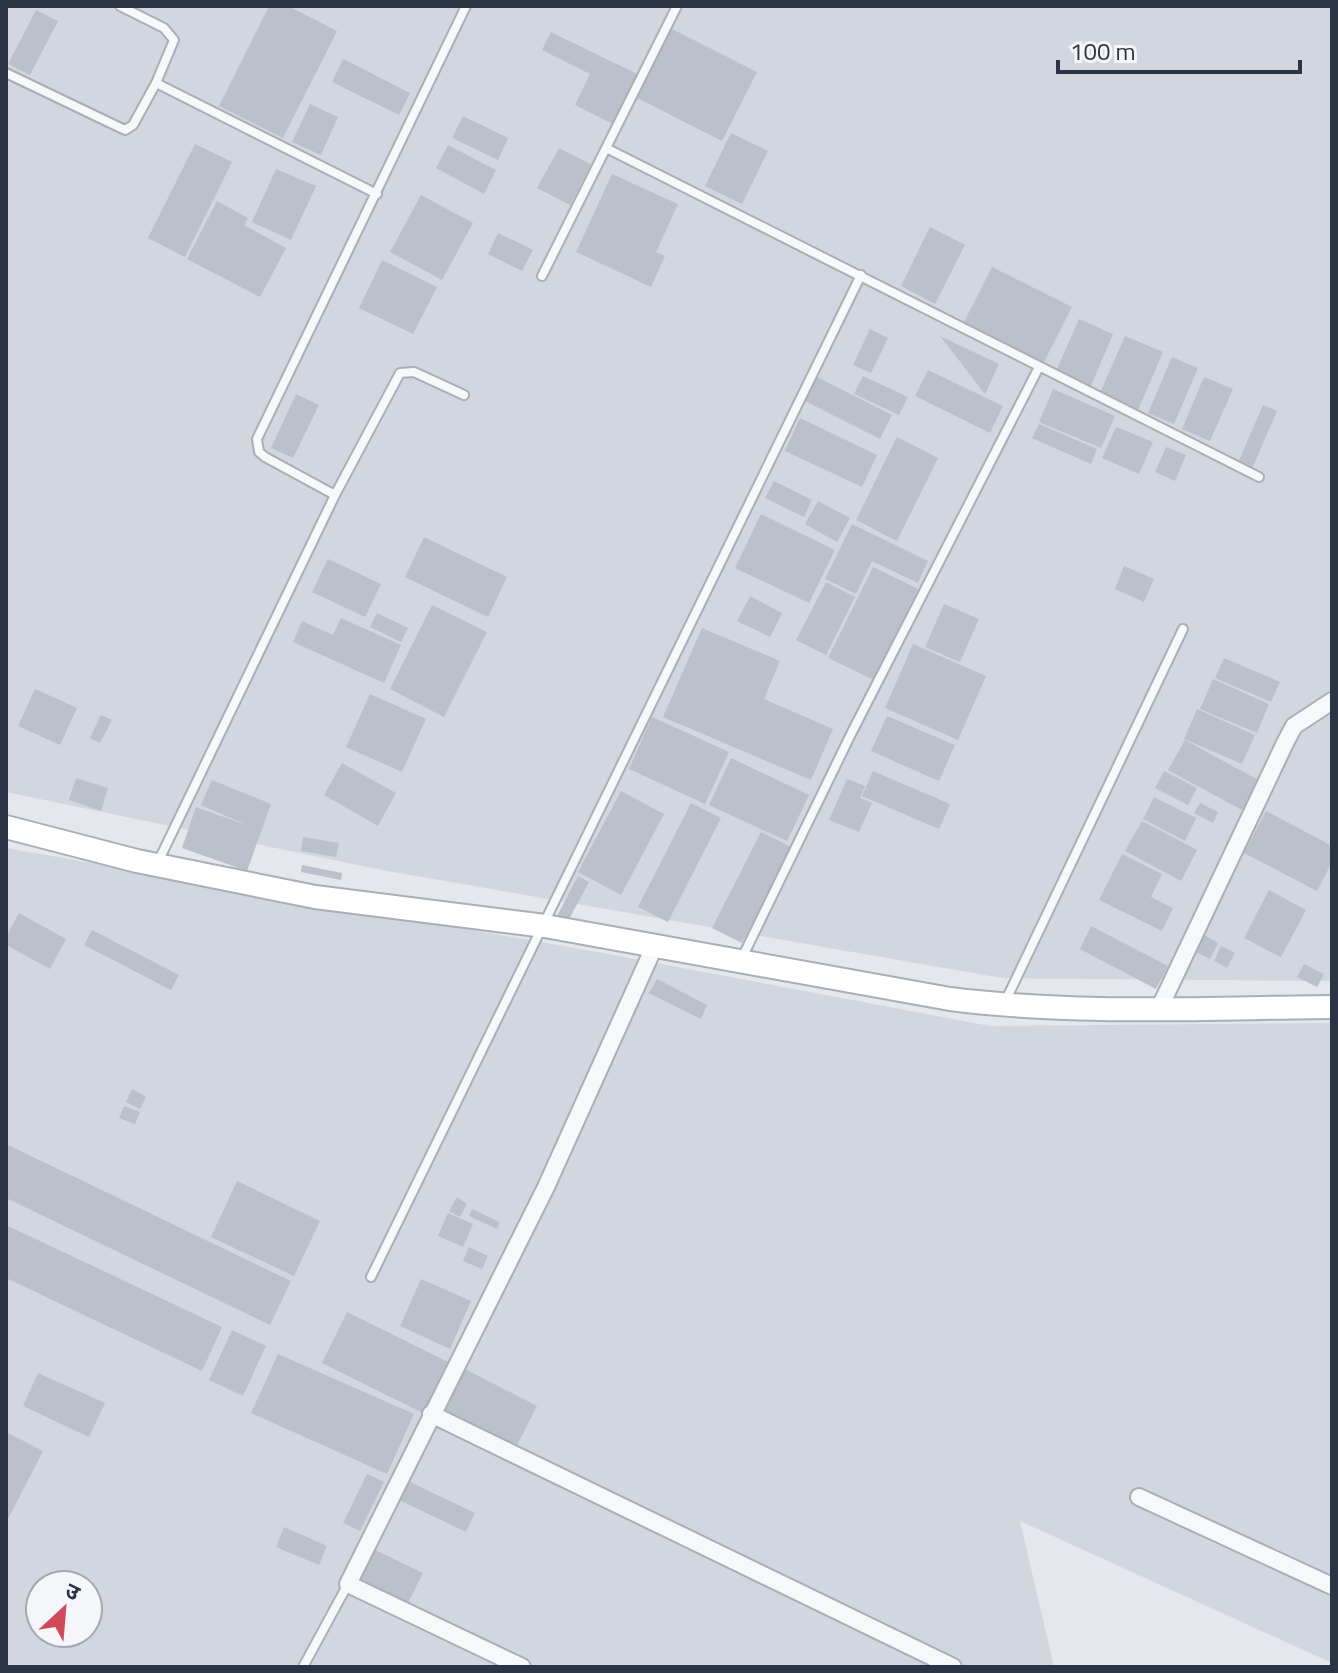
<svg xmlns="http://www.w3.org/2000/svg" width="1338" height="1673" font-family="'Titillium Web','Noto Sans Devanagari',sans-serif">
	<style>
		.built { fill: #d2d6de; fill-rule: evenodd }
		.building { fill: #bbc0ca }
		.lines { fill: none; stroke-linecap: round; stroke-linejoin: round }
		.lane-casing { stroke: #a9aeb7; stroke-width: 12 }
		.street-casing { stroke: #a9aeb7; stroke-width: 20 }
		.secondary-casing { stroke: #a9aeb7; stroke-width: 26 }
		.lane { stroke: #f7f8fa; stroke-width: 8 }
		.street { stroke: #f7f8fa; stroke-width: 16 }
		.secondary { stroke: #fff; stroke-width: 22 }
	</style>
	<rect width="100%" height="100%" fill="#e4e7ec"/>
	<path class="built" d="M6 6H1332V981L1002 978 382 870 6 792Z
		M6 848 603 953 990 1026 1332 1023V1663L1020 1521 1054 1667H6ZM40 1585H88V1633H40Z"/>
	<path class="building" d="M269 6H288L337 31 283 138 219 106Z
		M36 10 58 21 30 75 8 64Z
		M670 28 757 72 722 141 635 97Z
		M551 32 637 74 613 124 575 105 590 74 542 50Z
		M343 59 410 93 399 115 332 82Z
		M310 104 338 117 321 155 292 142Z
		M463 116 508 138 498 160 452 138Z
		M731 133 768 151 742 204 705 186Z
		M195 144 232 162 185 257 148 238Z
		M448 145 496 170 484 194 436 168Z
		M559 148 591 164 570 205 537 188Z
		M276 169 316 186 291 240 252 222Z
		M612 174 678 204 656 252 665 256 651 287 576 252Z
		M421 195 473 223 442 280 390 252Z
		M217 201 248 218 244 225 286 248 260 297 187 259Z
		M930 227 965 245 935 304 901 286Z
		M498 233 533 250 522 271 488 254Z
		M382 260 437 287 413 334 359 308Z
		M992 267 1072 307 1042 366 962 326Z
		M1079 319 1113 334 1091 386 1056 371Z
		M870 329 888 338 871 373 853 365Z
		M940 336 999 364 985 394Z
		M1125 336 1163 352 1138 410 1100 393Z
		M1172 357 1198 368 1174 424 1148 413Z
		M928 370 1003 406 990 433 915 396Z
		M863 376 908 397 899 415 854 394Z
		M817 377 892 415 880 439 805 401Z
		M1204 377 1233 389 1210 441 1182 429Z
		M1053 389 1115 416 1101 448 1039 422Z
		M296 394 319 405 293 458 271 448Z
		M1263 405 1277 411 1252 469 1238 463Z
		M800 418 877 455 862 487 785 451Z
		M1039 424 1097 449 1091 464 1032 438Z
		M1116 427 1153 442 1139 474 1102 458Z
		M897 437 938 458 897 541 856 520Z
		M1166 447 1186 455 1175 481 1155 472Z
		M774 481 812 500 804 517 765 498Z
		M818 501 850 518 837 542 805 524Z
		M761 514 835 550 809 603 735 568Z
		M852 524 928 561 918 583 872 561 856 594 825 579Z
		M424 537 507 577 488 617 405 577Z
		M328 559 381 584 365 617 312 592Z
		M1124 566 1154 579 1144 602 1115 589Z
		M873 567 918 589 874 680 828 658Z
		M826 582 855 597 826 655 796 640Z
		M750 596 782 613 770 637 737 621Z
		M944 604 979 619 960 662 925 647Z
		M432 605 487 632 444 717 390 689Z
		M377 613 408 628 401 642 370 627Z
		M341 618 401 645 384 683 293 642 302 621 333 635Z
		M702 628 780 661 764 699 833 729 811 780 663 717Z
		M913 644 986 676 958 740 885 708Z
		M1224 658 1280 682 1271 702 1215 678Z
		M1213 679 1269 704 1257 733 1200 709Z
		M35 689 77 708 60 745 18 726Z
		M370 694 426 719 402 772 346 747Z
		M1197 709 1255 735 1242 764 1184 739Z
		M101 715 112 720 100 743 90 738Z
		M887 716 955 745 939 781 871 751Z
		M652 717 729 752 705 804 629 769Z
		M1185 740 1258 780 1242 810 1168 770Z
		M731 758 809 795 787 841 709 805Z
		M342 763 396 793 378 826 324 795Z
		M873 771 950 804 939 829 862 796Z
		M1164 771 1197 788 1188 805 1155 788Z
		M76 778 108 788 101 811 69 800Z
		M847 779 865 786 860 798 872 803 859 832 829 820Z
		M212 780 271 804 247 871 182 848 196 807 249 826 201 805Z
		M621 791 664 814 621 895 578 872Z
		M1154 797 1196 818 1185 841 1143 819Z
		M691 803 721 818 668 922 638 907Z
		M1200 803 1218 812 1213 823 1194 813Z
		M1266 811 1332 846V862L1317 891 1244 853Z
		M1142 821 1197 850 1181 881 1125 851Z
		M761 832 791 847 742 943 712 928Z
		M303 837 339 843 336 857 301 851Z
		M1122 854 1162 874 1151 897 1173 908 1162 931 1099 900Z
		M302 865 342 873 341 880 301 872Z
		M578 876 589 882 567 923 556 918Z
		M1269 890 1306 910 1281 957 1244 938Z
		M19 913 66 939 50 969 6 945V937Z
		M1091 926 1168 966 1156 989 1080 949Z
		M92 930 179 975 171 990 84 945Z
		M1199 932 1218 943 1210 959 1190 949Z
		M1221 946 1235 953 1227 968 1214 961Z
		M1304 964 1324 974 1317 987 1297 977Z
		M657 979 707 1005 701 1019 649 993Z
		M132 1089 146 1097 140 1109 126 1102Z
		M124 1106 140 1112 135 1124 119 1118Z
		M6 1144 291 1281 270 1325 6 1198Z
		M237 1181 320 1221 294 1276 211 1237Z
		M457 1197 467 1204 460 1217 449 1211Z
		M472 1209 500 1222 497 1229 469 1216Z
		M448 1213 473 1224 463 1247 438 1236Z
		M6 1225 222 1327 202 1371 6 1278Z
		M469 1247 488 1256 482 1269 463 1261Z
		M421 1279 471 1301 450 1349 400 1326Z
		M347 1312 452 1364 427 1415 322 1363Z
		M232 1330 266 1346 243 1396 209 1380Z
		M278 1354 414 1414 387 1474 251 1413Z
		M461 1367 537 1406 514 1451 438 1411Z
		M38 1373 105 1403 89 1437 23 1406Z
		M6 1432 43 1451 6 1523Z
		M367 1474 384 1482 360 1531 343 1523Z
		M408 1481 475 1513 466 1532 399 1500Z
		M284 1527 327 1546 319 1565 276 1547Z
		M375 1550 423 1573 407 1605 360 1583Z"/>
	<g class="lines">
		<defs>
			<path id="lane" d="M120 6 164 28 174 40 156 83 377 194
				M677 6 606 148 1259 477
				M6 73 125 130 133 125 156 83
				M542 276 606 148
				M335 495 400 373 414 372 464 395
				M157 864 335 495 265 457 259 452 257 439 466 6
				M741 960 851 734 1039 367
				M1004 1004 1183 629
				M371 1277 861 275
				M303 1667 348 1584"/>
			<path id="street" d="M1159 1009 1286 741 1294 726 1332 701
				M431 1414 953 1667
				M1139 1497 1332 1586
				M522 1667 348 1584 546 1187 655 945"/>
			<path id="secondary" d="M6 827 137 861 315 897 545 926 950 999C1077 1015 1205 1008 1332 1007"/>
		</defs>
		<use href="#lane" class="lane-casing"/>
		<use href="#street" class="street-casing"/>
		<use href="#secondary" class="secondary-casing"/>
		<use href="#lane" class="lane"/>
		<use href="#street" class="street"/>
		<use href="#secondary" class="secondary"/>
	</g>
	<rect width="1338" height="1673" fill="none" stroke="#2b3445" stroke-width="16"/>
	<g transform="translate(64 1609) rotate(26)"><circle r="38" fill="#f4f6f9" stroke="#a4a8b1" stroke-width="2"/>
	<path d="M0-6L14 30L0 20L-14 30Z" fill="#d1495b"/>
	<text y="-12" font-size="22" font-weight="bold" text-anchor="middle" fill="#2b3445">उ</text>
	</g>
	<path d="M1058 60v12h242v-12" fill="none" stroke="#2b3445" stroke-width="4"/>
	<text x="1070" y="60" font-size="24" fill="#2b3445" stroke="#f4f6f9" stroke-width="6" paint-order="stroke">100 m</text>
</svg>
